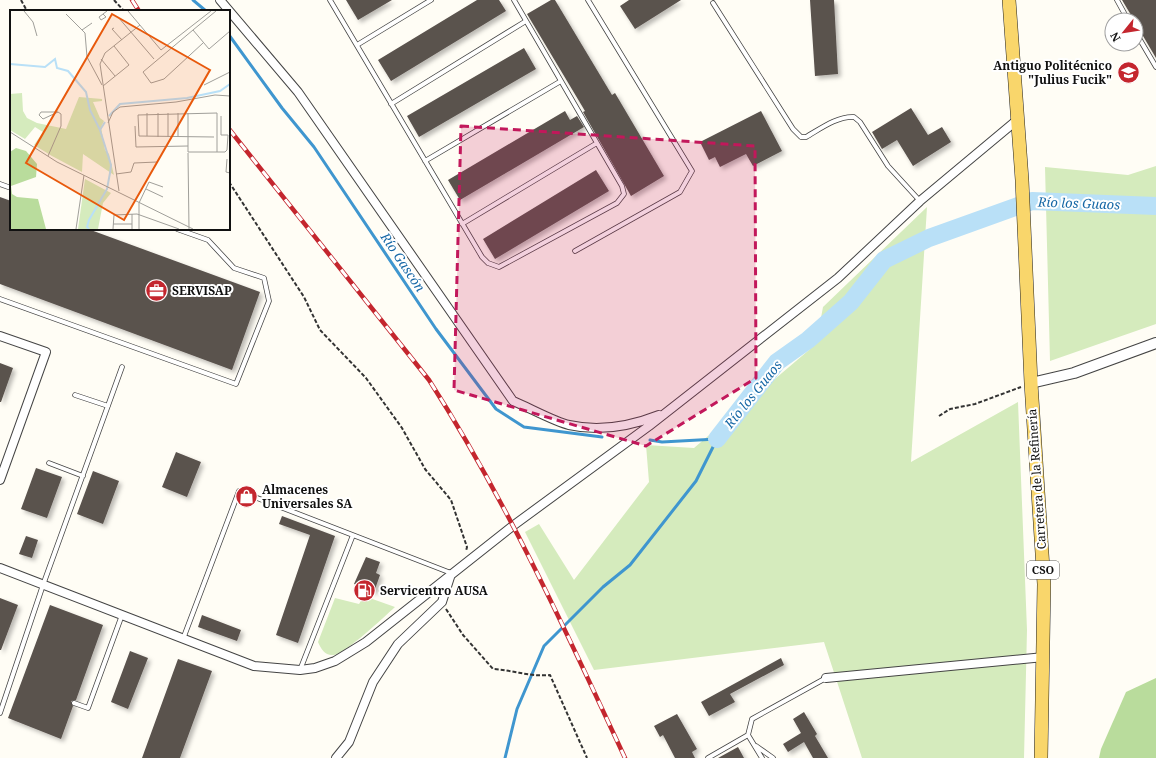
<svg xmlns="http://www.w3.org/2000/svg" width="1156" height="758" font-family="'Noto Serif',serif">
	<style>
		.green { fill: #d5ebbd }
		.forest { fill: #b9dc9c }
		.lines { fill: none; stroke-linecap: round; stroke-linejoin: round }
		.stream { stroke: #3f96cf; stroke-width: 3 }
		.river { stroke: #b9e0f7; stroke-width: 18 }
		.building { fill: #5a524d; filter: url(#shadow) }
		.service-casing { stroke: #444; stroke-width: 5.5 }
		.minor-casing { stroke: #444; stroke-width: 10 }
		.tertiary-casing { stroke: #444; stroke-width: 12 }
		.primary-casing { stroke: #222; stroke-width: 14 }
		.path { stroke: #333; stroke-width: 2; stroke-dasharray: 4 2; stroke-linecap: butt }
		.service { stroke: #fff; stroke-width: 4 }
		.minor { stroke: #fff; stroke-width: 8 }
		.tertiary { stroke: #fff; stroke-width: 10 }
		.primary { stroke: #f9d66b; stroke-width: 13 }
		.rail-casing { stroke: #c4262e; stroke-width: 4.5 }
		.rail { stroke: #fff; stroke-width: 3; stroke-dasharray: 9; stroke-linecap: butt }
		.marked { fill: #c2185b; fill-opacity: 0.2; stroke: #c2185b; stroke-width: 3; stroke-dasharray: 8 5; stroke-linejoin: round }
		.labels { text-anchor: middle; stroke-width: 4; stroke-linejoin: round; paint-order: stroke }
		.shield { fill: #fff; stroke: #585858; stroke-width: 1 }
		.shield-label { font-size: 11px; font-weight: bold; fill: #111 }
		.poi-label { font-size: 12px; font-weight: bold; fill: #111; stroke: #fff; text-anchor: start }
		.street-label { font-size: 12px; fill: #111; stroke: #fff }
		.water-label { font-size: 13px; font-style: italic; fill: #1768a6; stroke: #fff }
		.inset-river { fill: none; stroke: #b9e0f7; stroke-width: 2 }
		.inset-road { fill: none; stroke: #a09f9a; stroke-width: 1 }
		.view { fill: #e8590c; fill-opacity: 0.15; stroke: #e8590c; stroke-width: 2 }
		.inset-edge { fill: none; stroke: #111; stroke-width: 2 }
	</style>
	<defs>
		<filter id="shadow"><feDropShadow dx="3" dy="3" stdDeviation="2" flood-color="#0004"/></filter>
	</defs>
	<rect width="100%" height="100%" fill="#fffdf5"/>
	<path class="green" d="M1156 166V324L1050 361 1045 167 1128 175Z
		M927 207 911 462 1018 402 1027 630 1024 758H862L824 642 594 670 525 532 539 524 574 580 649 482 646 445 694 448 816 344 823 307Z
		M364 596 395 607C384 617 346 653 334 655 325 656 321 649 318 642L335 598 359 604Z"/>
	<path class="forest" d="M1156 678V758H1099L1101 749 1126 692Z"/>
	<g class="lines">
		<path class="stream" d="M193 0 206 11
			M229 35 282 108 314 147 436 329 496 409 524 427 602 437
			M505 758 517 709 544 646 603 587 630 565 696 481 717 439 662 442 650 440"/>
		<path class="river" d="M717 439 777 362 808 340 851 302 884 260 929 238 1032 201 1156 206"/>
	</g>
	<path class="building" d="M346 0H392L358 20Z
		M477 0H499L506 11 391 81 378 60Z
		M551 0H555L612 95 615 93 664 176 631 196 583 112 585 111 527 14Z
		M629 0H681L635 29 620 6Z
		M810 0H834L838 74 815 76Z
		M1122 0H1156V58L1136 24V20H1134Z
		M524 48 536 69 419 137 407 116Z
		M911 108 928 135 942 127 951 142 913 166 897 140 882 149 872 132Z
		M565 111 570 120 577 116 584 127 460 200 448 180Z
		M761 111 782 151 753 166 746 154 720 167 715 157 709 160 700 142Z
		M596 170 609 191 495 259 483 239Z
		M0 197 11 201V229H88L260 292 232 370 0 284Z
		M0 363 13 368 1 402H0Z
		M176 452 201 462 187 497 162 487Z
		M36 468 62 477 47 518 21 509Z
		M93 471 119 481 103 524 77 514Z
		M282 516 335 536 298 643 276 635 310 535 279 524Z
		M26 536 38 540 32 558 19 554Z
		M366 557 380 562 376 573 380 575 374 592 354 584Z
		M0 598 18 605 1 650H0Z
		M50 605 103 625 76 700 71 701 73 706 61 739 8 718Z
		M202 615 241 630 237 641 198 627Z
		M130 651 148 658 128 709 111 702Z
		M781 658 784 665 730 694 735 702 709 716 701 702Z
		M178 659 212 671 180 758H142Z
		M804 712 817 734 815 736 828 758H813L804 742 788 752 783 744 801 733 793 719Z
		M677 714 697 749 692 752 695 758H675L663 735 660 737 654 726Z
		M738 747 744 758H718Z"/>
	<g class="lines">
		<defs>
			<path id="service" d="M330 0 482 257 488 263 499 267 617 203 624 194 622 186 514 0
				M1117 0 1128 20
				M713 3 793 129 801 137H806C820 129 837 116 854 117L860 122 888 166 920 201
				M1136 33 1156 67
				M357 45 431 0
				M391 104 526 21
				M425 161 561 81
				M0 184 11 188
				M462 224 597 143
				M575 251 680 192 692 171 588 0
				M0 299 236 384 269 301 264 278 234 268 208 240 177 229
				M75 395 108 406
				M49 463 83 476
				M183 639 239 491 451 573
				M300 670 353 535
				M74 703 88 708 122 615
				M0 713 43 585 122 367
				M756 746 773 758
				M708 758 748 735
				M762 758 748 735 752 719 826 678"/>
			<path id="minor" d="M220 0 298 92 513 401C528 407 555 422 569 425 600 432 631 426 659 415
				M0 336 46 352 0 480
				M0 568 254 666 300 670 315 668 335 661 366 642 514 525 649 426 838 278 920 201 1017 120
				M826 678 1044 657
				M336 758 349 742 373 682 398 644 442 602 451 574"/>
			<path id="tertiary" d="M1031 383 1074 373 1156 343"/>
			<path id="primary" d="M1009 0 1022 180 1031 383 1044 584 1041 758"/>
		</defs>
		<use href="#service" class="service-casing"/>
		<use href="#minor" class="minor-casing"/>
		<use href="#tertiary" class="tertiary-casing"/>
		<use href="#primary" class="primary-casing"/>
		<path class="path" d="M21 0 27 11
			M114 0 124 11
			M229 182 304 297 320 330 366 378 402 428 425 469 451 500 467 547 466 551
			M939 416 950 409 975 404 1021 387
			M446 609 463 635 493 669C513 670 529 677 550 675L587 758"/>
		<use href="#service" class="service"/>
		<use href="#minor" class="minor"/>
		<use href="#tertiary" class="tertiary"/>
		<use href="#primary" class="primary"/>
		<defs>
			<path id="rail" d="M132 0 139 11
				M229 129 429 380C506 500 565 629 625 758"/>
		</defs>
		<use href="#rail" class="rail-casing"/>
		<use href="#rail" class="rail"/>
	</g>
	<path class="marked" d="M461 126 755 146 756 378 646 446 454 390Z"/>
	<defs>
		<symbol id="school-disc" viewBox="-11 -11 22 22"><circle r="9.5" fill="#c4262e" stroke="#fff"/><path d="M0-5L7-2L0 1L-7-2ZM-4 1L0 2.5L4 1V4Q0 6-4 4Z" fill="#fff"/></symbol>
		<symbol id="office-disc" viewBox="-11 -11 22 22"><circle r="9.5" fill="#c4262e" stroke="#fff"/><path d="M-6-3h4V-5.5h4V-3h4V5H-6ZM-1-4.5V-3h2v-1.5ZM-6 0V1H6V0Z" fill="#fff"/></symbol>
		<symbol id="shop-disc" viewBox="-11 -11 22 22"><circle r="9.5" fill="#c4262e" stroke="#fff"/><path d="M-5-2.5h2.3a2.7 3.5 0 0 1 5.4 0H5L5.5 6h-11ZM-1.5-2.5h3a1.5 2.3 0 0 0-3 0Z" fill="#fff"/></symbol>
		<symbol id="fuel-disc" viewBox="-11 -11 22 22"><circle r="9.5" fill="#c4262e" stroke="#fff"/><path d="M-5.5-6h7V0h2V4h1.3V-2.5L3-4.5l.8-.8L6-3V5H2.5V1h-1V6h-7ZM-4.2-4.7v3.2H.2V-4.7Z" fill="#fff"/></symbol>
	</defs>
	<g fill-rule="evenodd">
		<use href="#school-disc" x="1116" y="60" width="25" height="25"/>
		<use href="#office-disc" x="144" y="278" width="25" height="25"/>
		<use href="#shop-disc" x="234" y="484" width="25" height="25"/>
		<use href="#fuel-disc" x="352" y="578" width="25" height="25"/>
	</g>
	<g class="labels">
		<rect class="shield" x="1027" y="561" width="32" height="18" rx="3"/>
		<g class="shield-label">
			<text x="1043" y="574">CSO</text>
		</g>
		<g class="poi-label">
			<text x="1112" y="70" text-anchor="end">Antiguo Politécnico<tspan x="1112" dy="14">"Julius Fucik"</tspan></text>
			<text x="172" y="295">SERVISAP</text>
			<text x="262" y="494">Almacenes<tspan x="262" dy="14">Universales SA</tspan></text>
			<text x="380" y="595">Servicentro AUSA</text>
		</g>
		<g class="street-label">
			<text transform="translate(1037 479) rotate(-94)" y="4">Carretera de la Refinería</text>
		</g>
		<g class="water-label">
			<text transform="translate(1079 203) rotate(2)" y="5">Río los Guaos</text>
			<text transform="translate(403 262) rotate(56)" y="5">Río Gascón</text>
			<text transform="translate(753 394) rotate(-51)" y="5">Río los Guaos</text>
		</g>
	</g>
	<g transform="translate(10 10)">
		<rect width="220" height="220" fill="#fffdf5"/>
		<path d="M12 83 13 101 17 108 27 113 56 119 69 87 92 89V91L83 92 90 108 94 111 91 117 95 140 99 144 104 165 73 144 72 162 42 146 24 135 33 122 25 117 15 129 0 120V84ZM75 169 101 183 93 193 88 219H68Z" fill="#d5ebbd"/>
		<path d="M6 138 16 141 27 154 26 167 1 176 2 184 7 187 28 189 36 219H0V142Z" fill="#b9dc9c"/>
		<path class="inset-river" d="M0 54 35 57 45 49 47 58 58 61 76 82 80 100 90 120 95 112M99 106 110 94 177 88 210 81 220 74M79 219 77 217 79 210 97 179 100 163 101 155 90 120"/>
		<path class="inset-road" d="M14 1 23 12 27 26M118 1 151 40 201 1M206 1 183 20 199 39 220 21M56 4 75 23 77 47 92 75M93 4 96 7 91 10 89 7 97 1M108 7 144 49M104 18 102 19 112 30M72 20 82 13M183 20 133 62 141 73 154 69 193 33M91 49 105 66M194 75 220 62M93 76 119 55 104 36M137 103V126M148 103V127M158 103V127M168 103V127M178 103V142H215L217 140 218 125H211V106M98 113 103 102 110 97 166 92 205 85 220 86M125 116 126 137 178 136M0 122 47 152 183 219M204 127 129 126 128 105 207 103V142M178 143 179 219M38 146 51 116V104L48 102 33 109 29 105 31 102H48M217 149 216 162 220 163M106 164 121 162 124 153 147 152M136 179 153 187M109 181 90 54 95 43 130 15M122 204V219M103 214H122M66 219 74 165M103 219 104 205 127 204 169 219M129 219V193L139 172 153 177"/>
		<path class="view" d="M102 4 200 60 114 210 16 153Z"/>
		<rect width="220" height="220" class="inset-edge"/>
	</g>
	<g transform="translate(1124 32) rotate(240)"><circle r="19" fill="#ffffff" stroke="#a0a0a0"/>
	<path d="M0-3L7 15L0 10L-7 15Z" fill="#c4262e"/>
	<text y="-6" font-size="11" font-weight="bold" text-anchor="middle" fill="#111111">N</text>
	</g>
</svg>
